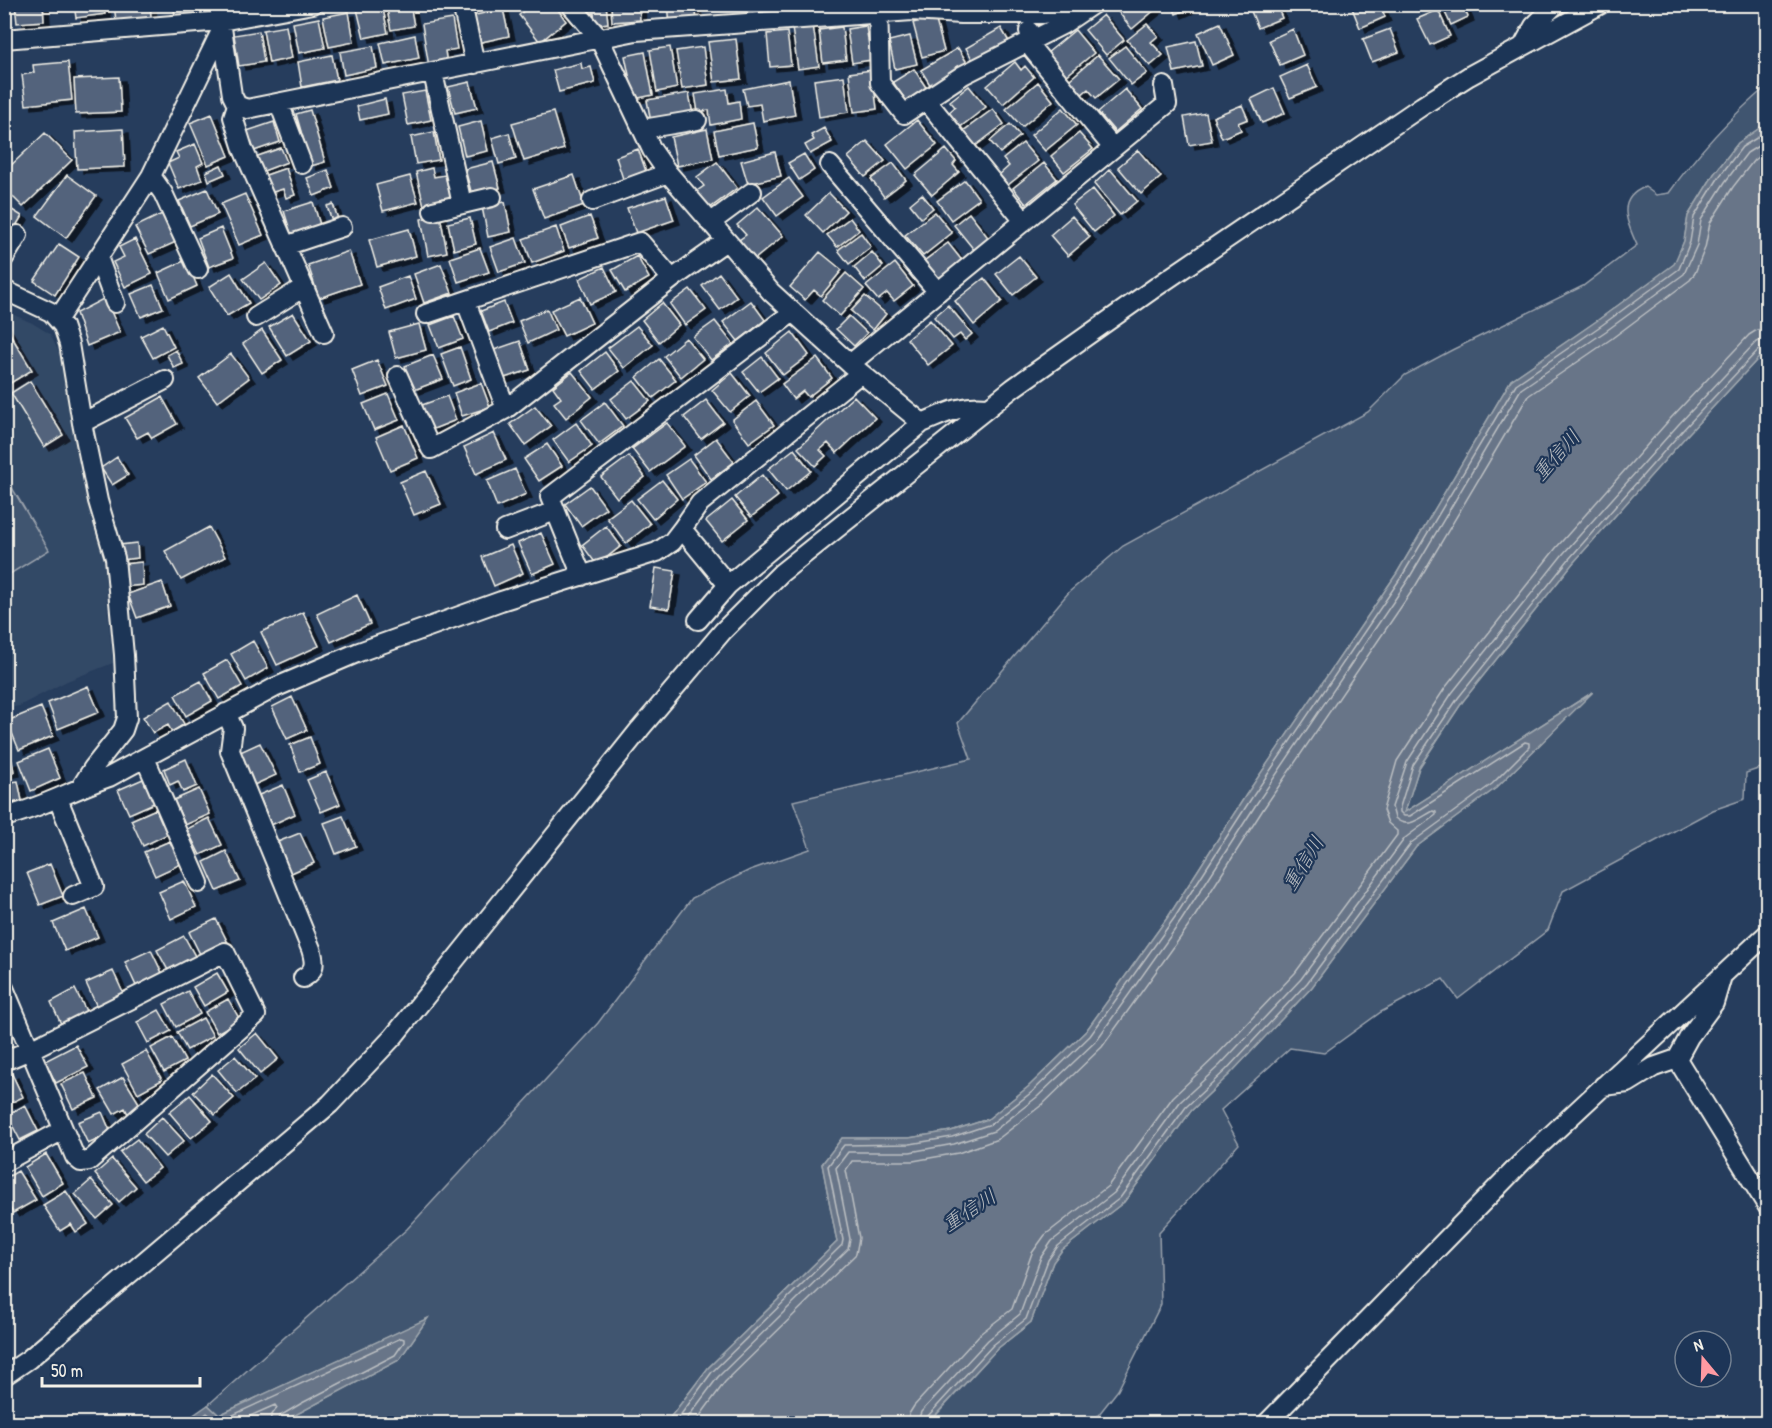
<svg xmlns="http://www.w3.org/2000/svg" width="1772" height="1428" font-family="'Patrick Hand','Klee One',sans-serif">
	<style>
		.built { fill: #334966 }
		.green { fill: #40546f; stroke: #9aa2ac; stroke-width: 1.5 }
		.water { fill: #677588; stroke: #9fa7ae; stroke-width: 1.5 }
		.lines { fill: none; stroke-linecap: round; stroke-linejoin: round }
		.shore { stroke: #bcbfc2; stroke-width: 1.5 }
		.building { fill: #52647b; stroke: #f4f1e8; stroke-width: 1.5; filter: url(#shadow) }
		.minor-casing { stroke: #f4f1e8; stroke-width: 22 }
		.minor { stroke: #1d3557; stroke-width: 18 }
		.labels { text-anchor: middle; stroke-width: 4.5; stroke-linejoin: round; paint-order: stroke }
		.water-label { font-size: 20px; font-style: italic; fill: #bcbfc2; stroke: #1d3557 }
	</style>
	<defs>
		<filter id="shadow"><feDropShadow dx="6" dy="4" stdDeviation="0" flood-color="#0009"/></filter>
	</defs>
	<rect width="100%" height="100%" fill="#263d5d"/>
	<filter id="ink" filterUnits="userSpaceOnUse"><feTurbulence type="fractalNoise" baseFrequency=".0167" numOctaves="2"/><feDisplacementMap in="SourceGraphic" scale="12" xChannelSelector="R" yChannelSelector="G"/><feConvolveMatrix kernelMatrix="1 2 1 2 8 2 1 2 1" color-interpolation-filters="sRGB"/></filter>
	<g filter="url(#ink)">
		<path class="built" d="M5 311 32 323 50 334 62 359 82 479 103 535 107 605 113 663 67 681 19 706 5 709Z"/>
		<path class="green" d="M1767 86V123L1738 143 1714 174 1688 216 1684 241 1675 264 1598 320 1511 380 1397 573 1246 795 1170 914 1086 1031 1028 1087 988 1119 951 1131 909 1138H842L822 1164 837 1242 708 1368 666 1423H280L399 1360 427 1319 219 1415 208 1405 407 1229 598 1023 692 898 750 870 810 849 793 801 971 759 958 723 1069 592 1123 546 1368 412 1405 375 1452 350 1583 286 1637 245C1627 223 1615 199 1645 187L1656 195 1669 193C1698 152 1728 119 1767 86Z
			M1767 349V776L1761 768 1746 773 1745 799 1713 810 1563 891 1548 930 1458 999 1443 979 1381 1012 1324 1053 1290 1048 1221 1110 1239 1144 1159 1232 1161 1304 1118 1390 1092 1423 928 1424 997 1349 1031 1322 1053 1262 1062 1250 1124 1202 1191 1111 1230 1074 1312 987 1416 847 1496 788 1590 694 1404 813 1419 768 1463 701 1573 563 1688 434Z
			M5 476 49 550 5 577H4Z"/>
		<path class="water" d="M1767 123V349L1688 434 1573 563 1463 701 1419 767 1405 812 1593 692 1496 788 1416 847 1312 987 1230 1074 1191 1111 1124 1202 1062 1250 1053 1262 1031 1322 997 1349 928 1423H666L708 1368 837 1242 822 1164 842 1138H909L951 1131 988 1119 1028 1087 1086 1031 1170 914 1246 795 1397 573 1511 380 1598 320 1674 264 1684 241 1688 216 1714 174 1738 143Z
			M428 1318 399 1360 280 1423H182L208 1405 219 1415Z"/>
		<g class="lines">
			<path class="shore" d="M192 1424 207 1413 216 1420H222L401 1338 404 1339V1342L395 1355 302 1403 280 1416 278 1424
				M232 1424 275 1405 277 1408 271 1416 270 1424
				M674 1424 712 1372 842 1245 843 1240 828 1166 844 1145 910 1144 952 1137 991 1124 1032 1092 1090 1036 1175 917 1251 799 1402 576 1516 384 1602 325 1679 269 1690 242 1694 217 1719 177 1742 147 1768 131
				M683 1424 718 1377 848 1249 850 1239 836 1168 848 1152H910L954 1144 994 1131 1037 1097 1096 1041 1181 921 1257 803 1408 580 1521 389 1606 331 1684 274 1697 245 1701 220 1725 182 1747 153 1768 140
				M694 1424 725 1382 856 1254 859 1238 846 1170 852 1161H913L958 1153 998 1139 1043 1104 1102 1047 1188 927 1264 808 1416 585 1528 396 1611 339 1690 280 1695 273 1705 248 1710 223 1733 187 1754 160 1768 150
				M908 1424 909 1414 914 1406 981 1333 1012 1309 1032 1253 1045 1235 1108 1186 1173 1097 1214 1058 1295 973 1397 835V831L1388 823 1383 810 1397 761 1445 688 1556 548 1671 418 1749 335 1757 330 1768 328
				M917 1424 921 1412 988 1340 1020 1314 1041 1257 1052 1241 1114 1193 1180 1102 1220 1065 1301 979 1405 838 1436 815V812L1433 811C1420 818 1408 830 1395 818L1392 807 1407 762 1452 693 1563 554 1678 425 1756 342 1768 337
				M925 1424 927 1417 993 1345 1026 1319 1048 1260 1058 1246 1120 1198 1186 1107 1226 1070 1307 983 1411 843 1492 784 1529 747V743L1525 742 1410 816H1404L1400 812V807L1413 765 1458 698 1569 559 1683 430 1761 347 1768 345"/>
		</g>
		<path class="building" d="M15 4H43L44 21 17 23Z
			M74 4H104L105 14 76 18Z
			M114 4H150L151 17 116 21Z
			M173 4H207L208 11 175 16Z
			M382 4 388 33 364 38 357 9Z
			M386 4H410L414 26 391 30Z
			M532 4H554L566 21 540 42 519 15Z
			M584 4H606L608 23 595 25 594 13 585 14Z
			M611 4H639L640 20 612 22Z
			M668 4H695L697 21 670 24Z
			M1122 4H1152L1156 9 1132 29 1116 9Z
			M1172 4H1199L1176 14Z
			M1248 4H1276L1282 18 1258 28Z
			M1360 4H1380L1385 17 1360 28 1352 8Z
			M1441 4H1462L1468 17 1451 25Z
			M503 9 509 36 477 43 471 16Z
			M1438 10 1450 36 1430 45 1417 19Z
			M349 12 354 42 329 47 323 17Z
			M1103 15 1124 40 1106 55 1085 30Z
			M935 17 944 51 922 57 913 23Z
			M319 18 325 48 299 53 293 23Z
			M452 19 457 49 445 51 447 64 429 67 422 24Z
			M1220 23 1234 55 1212 65 1198 33Z
			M1147 24 1158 36 1151 42 1163 55 1150 66 1127 40Z
			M813 25 819 66 798 69 792 28Z
			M286 26 292 58 269 63 263 30Z
			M866 26 871 60 852 63 847 29Z
			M842 27 846 60 823 63 819 30Z
			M1001 28 1011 45 975 64 966 48Z
			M1293 29 1303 55 1280 65 1269 40Z
			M1390 29 1399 52 1372 62 1363 39Z
			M1075 30 1094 53 1066 76 1047 53Z
			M259 31 264 62 239 66 234 35Z
			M787 32 791 65 770 67 767 34Z
			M415 35 419 58 385 65 380 43Z
			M910 36 917 64 895 69 889 41Z
			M736 39 741 79 714 82 708 42Z
			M1196 41 1202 66 1174 72 1168 47Z
			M373 46 377 68 344 75 340 52Z
			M1125 46 1147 73 1131 85 1109 58Z
			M670 47 677 88 657 92 650 50Z
			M703 47 708 85 682 89 676 51Z
			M958 48 969 66 932 88 921 70Z
			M645 52 653 95 634 99 625 56Z
			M332 55 337 80 302 87 298 62Z
			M1098 55 1119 79 1096 98 1088 89 1081 95 1069 80Z
			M68 62 72 100 26 105 22 75 34 73 33 65Z
			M1015 62 1021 70 1025 66 1034 77 1003 104 987 86Z
			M581 63 582 69 591 67 595 83 559 92 553 70Z
			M1307 65 1317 87 1290 98 1280 77Z
			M914 69 929 92 909 105 893 82Z
			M872 70 877 109 854 112 849 73Z
			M844 76 849 112 819 117 814 80Z
			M119 77 121 112 76 114 74 79Z
			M789 80 795 115 763 121 760 104 747 106 743 89Z
			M470 82 477 108 455 113 448 87Z
			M1038 82 1053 101 1022 127 1006 109Z
			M969 86 986 107 959 128 947 114 955 107 950 101Z
			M1274 88 1285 113 1262 123 1251 99Z
			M727 89 729 103 739 101 741 119 711 125 709 110 698 112 695 94Z
			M1125 89 1142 109 1115 132 1098 112Z
			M425 91 431 120 408 125 402 95Z
			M689 93 693 115 651 123 647 100Z
			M385 99 388 114 360 120 357 106Z
			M1242 105 1248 119 1238 123 1241 130 1222 138 1213 117Z
			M1063 108 1077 125 1045 151 1031 135Z
			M993 109 1004 124 974 147 962 132Z
			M310 110 325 162 311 166 296 114Z
			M553 112 564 149 524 161 512 123Z
			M1206 113 1212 141 1189 145 1184 117Z
			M212 114 229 156 208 165 190 123Z
			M917 120 937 145 907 169 887 144Z
			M481 121 488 151 465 156 458 127Z
			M274 122 280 142 254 151 247 131Z
			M753 123 758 147 719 155 714 131Z
			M1010 124 1020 136 1000 153 990 141Z
			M824 128 832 142 810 154 805 145 814 140 811 135Z
			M123 129 125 167 77 169 75 132Z
			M707 129 713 159 677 166 671 137Z
			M434 132 439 160 416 164 411 137Z
			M45 133 72 160 23 207 4 188V172Z
			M509 133 516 159 499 164 492 138Z
			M1079 133 1093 149 1064 172 1051 156Z
			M867 141 885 161 865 177 848 157Z
			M1023 143 1038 161 1008 185 999 175 1009 166 1003 159Z
			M195 144 203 163 197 166 202 180 179 189 168 163 179 158 176 152Z
			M281 148 287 162 261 172 255 157Z
			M638 149 647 174 624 182 616 157Z
			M946 149 956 161 953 165 959 172 932 195 915 175Z
			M1138 150 1161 177 1141 194 1118 167Z
			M775 152 781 176 748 184 741 161Z
			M804 154 814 170 799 180 788 163Z
			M493 162 500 188 472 195 465 169Z
			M717 162 737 188 710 208 697 191 704 186 697 177Z
			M893 163 906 180 884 197 871 179Z
			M1044 163 1057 179 1026 204 1013 188Z
			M221 165 225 174 209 181 206 172Z
			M286 168 295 195 286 198 283 189 270 193 263 176Z
			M432 168 434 177 445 175 452 199 424 206 416 172Z
			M1110 169 1137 201 1120 215 1094 184Z
			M328 170 334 188 314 196 307 178Z
			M67 175 96 196 66 238 37 216Z
			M574 175 584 205 544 219 533 189Z
			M410 176 418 202 383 211 376 185Z
			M789 178 803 197 777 216 763 197Z
			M965 180 979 199 951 220 937 201Z
			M207 189 218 214 190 226 179 201Z
			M1093 189 1114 216 1094 232 1072 205Z
			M829 193 846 211 823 233 806 215Z
			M245 194 263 235 239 245 221 204Z
			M922 194 933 208 921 218 910 204Z
			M666 196 674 220 636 233 627 208Z
			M313 202 321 228 292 237 284 211Z
			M505 202 511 232 488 237 482 207Z
			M333 204 339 222 333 224 327 206Z
			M4 205 22 216 5 244H4Z
			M758 207 783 236 755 259 739 240 746 235 737 225Z
			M935 212 952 233 923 256 905 235Z
			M969 213 990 240 975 251 954 225Z
			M162 214 176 242 149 254 135 227Z
			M440 215 447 252 428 256 421 219Z
			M590 216 598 238 569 248 561 227Z
			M1072 216 1090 237 1068 256 1050 235Z
			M470 218 476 244 454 250 448 223Z
			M850 218 859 230 837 247 827 235Z
			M556 227 564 251 532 263 523 239Z
			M221 228 233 258 209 267 198 238Z
			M409 229 416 256 377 267 369 240Z
			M861 233 871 247 849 264 838 250Z
			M516 238 525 263 499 272 490 247Z
			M135 239 152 274 125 287 113 262 124 257 119 247Z
			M948 243 964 263 940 281 924 261Z
			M59 244 79 257 55 295 34 281Z
			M480 248 489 272 458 282 450 258Z
			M349 251 360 284 319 298 308 265Z
			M820 252 842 270 821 296 814 290 805 300 790 287Z
			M872 252 883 266 865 281 854 267Z
			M637 256 649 278 625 292 612 270Z
			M1019 256 1036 277 1013 295 996 274Z
			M186 260 197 286 169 299 158 273Z
			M266 263 281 285 259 300 243 279Z
			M895 263 913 286 894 301 887 293 878 300 866 286Z
			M441 264 452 293 424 303 414 274Z
			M604 267 616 292 590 304 579 279Z
			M231 273 249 303 227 316 209 287Z
			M719 273 737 297 720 310 702 286Z
			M846 273 864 289 840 316 822 300Z
			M408 276 416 299 386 310 378 287Z
			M984 278 1002 301 974 325 955 301Z
			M153 285 163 308 141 317 131 294Z
			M690 289 706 310 685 325 670 304Z
			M865 296 886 314 873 330 851 311Z
			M580 297 592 323 564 336 551 310Z
			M105 298 120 332 87 346 76 313Z
			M751 301 765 320 738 341 723 322Z
			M504 302 512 323 489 332 481 311Z
			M662 303 679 325 659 342 642 320Z
			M948 305 972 334 965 340 960 334 953 339 934 317Z
			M547 309 556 330 528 343 519 321Z
			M293 313 311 341 287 356 269 327Z
			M454 316 463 339 439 348 430 325Z
			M849 316 867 333 854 346 836 329Z
			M930 320 952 346 928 365 907 339Z
			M715 321 733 344 711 360 693 337Z
			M4 324 32 370 4 387Z
			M419 324 426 350 396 358 389 332Z
			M163 325 174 347 153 358 141 336Z
			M637 326 653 345 624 368 608 348Z
			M262 330 282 360 262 373 243 344Z
			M792 332 809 355 783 375 766 353Z
			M686 338 703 359 681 377 664 356Z
			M520 341 530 370 501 379 491 351Z
			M460 347 471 379 453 386 441 354Z
			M176 350 183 364 174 368 167 355Z
			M605 352 619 371 595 389 581 371Z
			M231 354 249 378 217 402 199 378Z
			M433 355 443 379 414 390 405 366Z
			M762 357 778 378 759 392 743 372Z
			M817 358 832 378 808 397 803 391 793 399 782 384Z
			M659 359 676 380 653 398 637 377Z
			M377 360 388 386 362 396 352 370Z
			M572 372 592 397 566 418 554 403 561 398 553 387Z
			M732 373 750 396 730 412 712 390Z
			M30 381 63 435 44 447 11 393Z
			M634 381 650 401 626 419 611 399Z
			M481 383 490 407 462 416 454 393Z
			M388 394 399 420 374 430 363 404Z
			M447 396 456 420 431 430 422 405Z
			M854 396 875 418 837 453 828 443 820 450 826 456 815 466 798 448Z
			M162 397 177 424 152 438 148 432 137 438 125 418Z
			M706 400 723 422 701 439 684 417Z
			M756 401 774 425 749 443 732 420Z
			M605 402 623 426 599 444 581 420Z
			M535 406 551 426 525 445 510 424Z
			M576 423 592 446 569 462 553 440Z
			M667 423 685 446 650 472 632 449Z
			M404 425 418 458 390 470 376 437Z
			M494 433 506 460 476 474 464 447Z
			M716 438 734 462 711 479 694 455Z
			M547 444 562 466 539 481 524 459Z
			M794 449 811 471 786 491 768 469Z
			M629 456 645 477 617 498 601 477Z
			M117 457 128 475 112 485 101 468Z
			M689 459 706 482 682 499 666 475Z
			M515 469 526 494 497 507 487 481Z
			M426 471 441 504 414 515 400 482Z
			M762 475 778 496 751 517 735 497Z
			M662 480 677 499 653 519 637 499Z
			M590 486 606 508 581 526 565 504Z
			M631 500 650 524 626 543 607 518Z
			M732 500 748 520 722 541 706 521Z
			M606 526 621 546 597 565 582 545Z
			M209 527 225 557 181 580 165 551Z
			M541 533 555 564 532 574 518 543Z
			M137 543 138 558 121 560 119 545Z
			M511 545 523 573 494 586 482 557Z
			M142 562 143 585 124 587 123 564Z
			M656 568 675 571 669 609 650 606Z
			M162 582 170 606 137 618 128 594Z
			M357 595 370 624 331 642 317 614Z
			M303 612 319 646 277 665 261 632Z
			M253 641 268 668 246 681 231 654Z
			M227 660 242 686 219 699 204 673Z
			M201 681 212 701 186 716 175 695Z
			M88 686 99 712 58 729 48 703Z
			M292 697 307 730 287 739 272 707Z
			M171 701 184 724 172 732 168 725 153 733 143 717Z
			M41 707 53 736 19 750 7 721Z
			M310 737 320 764 300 772 290 745Z
			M260 743 276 775 254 785 238 753Z
			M48 749 60 778 31 791 19 761Z
			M186 759 197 786 183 792 178 781 170 785 164 769Z
			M12 761 14 772 4 774V762Z
			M326 772 340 804 321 812 307 780Z
			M143 779 154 803 129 814 118 790Z
			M18 781 22 801 4 804V783Z
			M283 785 295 814 271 825 259 795Z
			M199 789 210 814 185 825 174 800Z
			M156 809 168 834 143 846 131 820Z
			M343 816 356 846 336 854 324 823Z
			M209 818 222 845 200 855 187 829Z
			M300 833 314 863 289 874 275 843Z
			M170 841 181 864 155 876 144 852Z
			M226 851 240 881 217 891 204 862Z
			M50 864 63 896 40 905 27 873Z
			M184 881 196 907 171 919 159 892Z
			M86 909 98 937 65 951 53 923Z
			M216 919 228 943 201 956 189 932Z
			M184 936 196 958 169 972 157 950Z
			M151 950 163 975 137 988 125 962Z
			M113 971 125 997 98 1009 86 983Z
			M217 973 228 992 204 1006 193 987Z
			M75 989 87 1013 62 1026 51 1002Z
			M188 991 200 1014 176 1027 164 1004Z
			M228 999 240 1020 217 1033 205 1012Z
			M159 1010 171 1031 148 1043 137 1022Z
			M203 1018 213 1036 187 1050 177 1032Z
			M257 1033 278 1059 260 1074 239 1048Z
			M172 1037 185 1061 164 1072 151 1048Z
			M76 1045 88 1067 56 1083 45 1061Z
			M146 1051 162 1080 138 1093 122 1064Z
			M235 1056 255 1079 237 1093 218 1070Z
			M85 1073 97 1098 73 1109 61 1084Z
			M12 1074 23 1097 4 1106V1078Z
			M212 1074 234 1098 215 1115 193 1092Z
			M123 1077 142 1108 129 1116 125 1108 114 1114 100 1090Z
			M190 1095 212 1121 191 1138 169 1112Z
			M25 1105 38 1131 20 1140 7 1115Z
			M102 1112 111 1133 88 1144 78 1122Z
			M162 1117 184 1141 165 1157 144 1134Z
			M137 1139 160 1168 143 1181 120 1152Z
			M46 1154 63 1183 42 1196 25 1167Z
			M112 1159 136 1187 119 1202 95 1174Z
			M18 1171 36 1200 13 1213 4 1199V1179Z
			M91 1180 113 1205 97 1219 75 1194Z
			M66 1191 88 1224 76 1232 71 1224 60 1231 43 1205Z"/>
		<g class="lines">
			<defs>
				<path id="minor" d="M219 4 221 21 313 4
					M462 4 475 64
					M570 4 599 38 652 150 668 173 771 292 850 364 922 423C946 413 962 404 988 407
					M878 4 880 83 904 114 963 75 1062 25 1093 4
					M1029 31 1033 50 1113 148
					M4 39 221 21 232 95 237 105 247 109 636 31 912 11 961 14H1043L1080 4
					M1523 46 1534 26 1556 4
					M433 73 462 204
					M926 100 1024 221
					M279 103 302 164
					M237 105 233 117 243 149 324 333
					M643 129 697 120
					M830 165 938 292
					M151 176 163 193 198 269
					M592 201 668 173
					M433 211 492 197
					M710 223 752 192
					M285 246 342 227
					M98 257 115 303
					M4 258 18 235
					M4 290 51 312 63 326 69 344 82 423 98 501 115 558 124 655 127 718 123 730 93 768 81 787
					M466 302 506 409
					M426 314 640 242 672 279
					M256 317 304 287
					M58 319 151 176 222 29
					M850 364 1167 104 1164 86
					M398 376 431 449 506 409 672 279 726 241
					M82 423 165 380
					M682 529 700 503 861 373
					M505 530 555 511
					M582 576 550 497 793 312
					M698 620 728 585 922 423
					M226 713 233 728 230 751 311 949C315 962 316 971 303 978
					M145 758 199 883
					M58 799 94 887 73 896
					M4 817C41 808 74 789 109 777L274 688 359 652 501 601 657 552 672 542 682 529 728 585
					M4 988 75 1157 81 1162 89 1161 256 1015 225 952 30 1050 4 1061
					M1677 1059 1768 1207
					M1603 1086 1628 1083 1654 1067 1677 1059 1689 1037 1714 1003 1722 976
					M4 1162 63 1130
					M4 1376 29 1359 330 1104 394 1036 640 729 723 631 781 573 1013 388 1156 287 1422 106 1469 76 1601 4
					M1266 1424 1522 1162 1768 933"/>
			</defs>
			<use href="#minor" class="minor-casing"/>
			<use href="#minor" class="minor"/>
		</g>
	</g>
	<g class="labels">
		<g class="water-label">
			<text transform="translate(1556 455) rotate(-48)" y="7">重信川</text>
			<text transform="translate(1303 863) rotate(-58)" y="7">重信川</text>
			<text transform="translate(969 1210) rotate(-33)" y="7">重信川</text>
		</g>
	</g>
	<rect width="1772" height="1428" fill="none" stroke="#1d3557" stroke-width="24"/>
	<rect x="12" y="12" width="1748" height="1404" fill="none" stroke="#f4f1e8" stroke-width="2" filter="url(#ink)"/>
	<g transform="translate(1703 1359) rotate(341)"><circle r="28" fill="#1d3557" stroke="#738091" stroke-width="1.5"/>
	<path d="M0-4.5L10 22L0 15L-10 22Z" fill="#ff9aa2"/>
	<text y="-9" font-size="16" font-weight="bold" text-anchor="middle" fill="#f4f1e8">N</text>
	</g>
	<path d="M42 1377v9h158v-9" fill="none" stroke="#f4f1e8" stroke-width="3"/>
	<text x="51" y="1377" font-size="18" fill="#f4f1e8" stroke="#1d3557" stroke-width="4.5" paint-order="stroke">50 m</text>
</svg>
